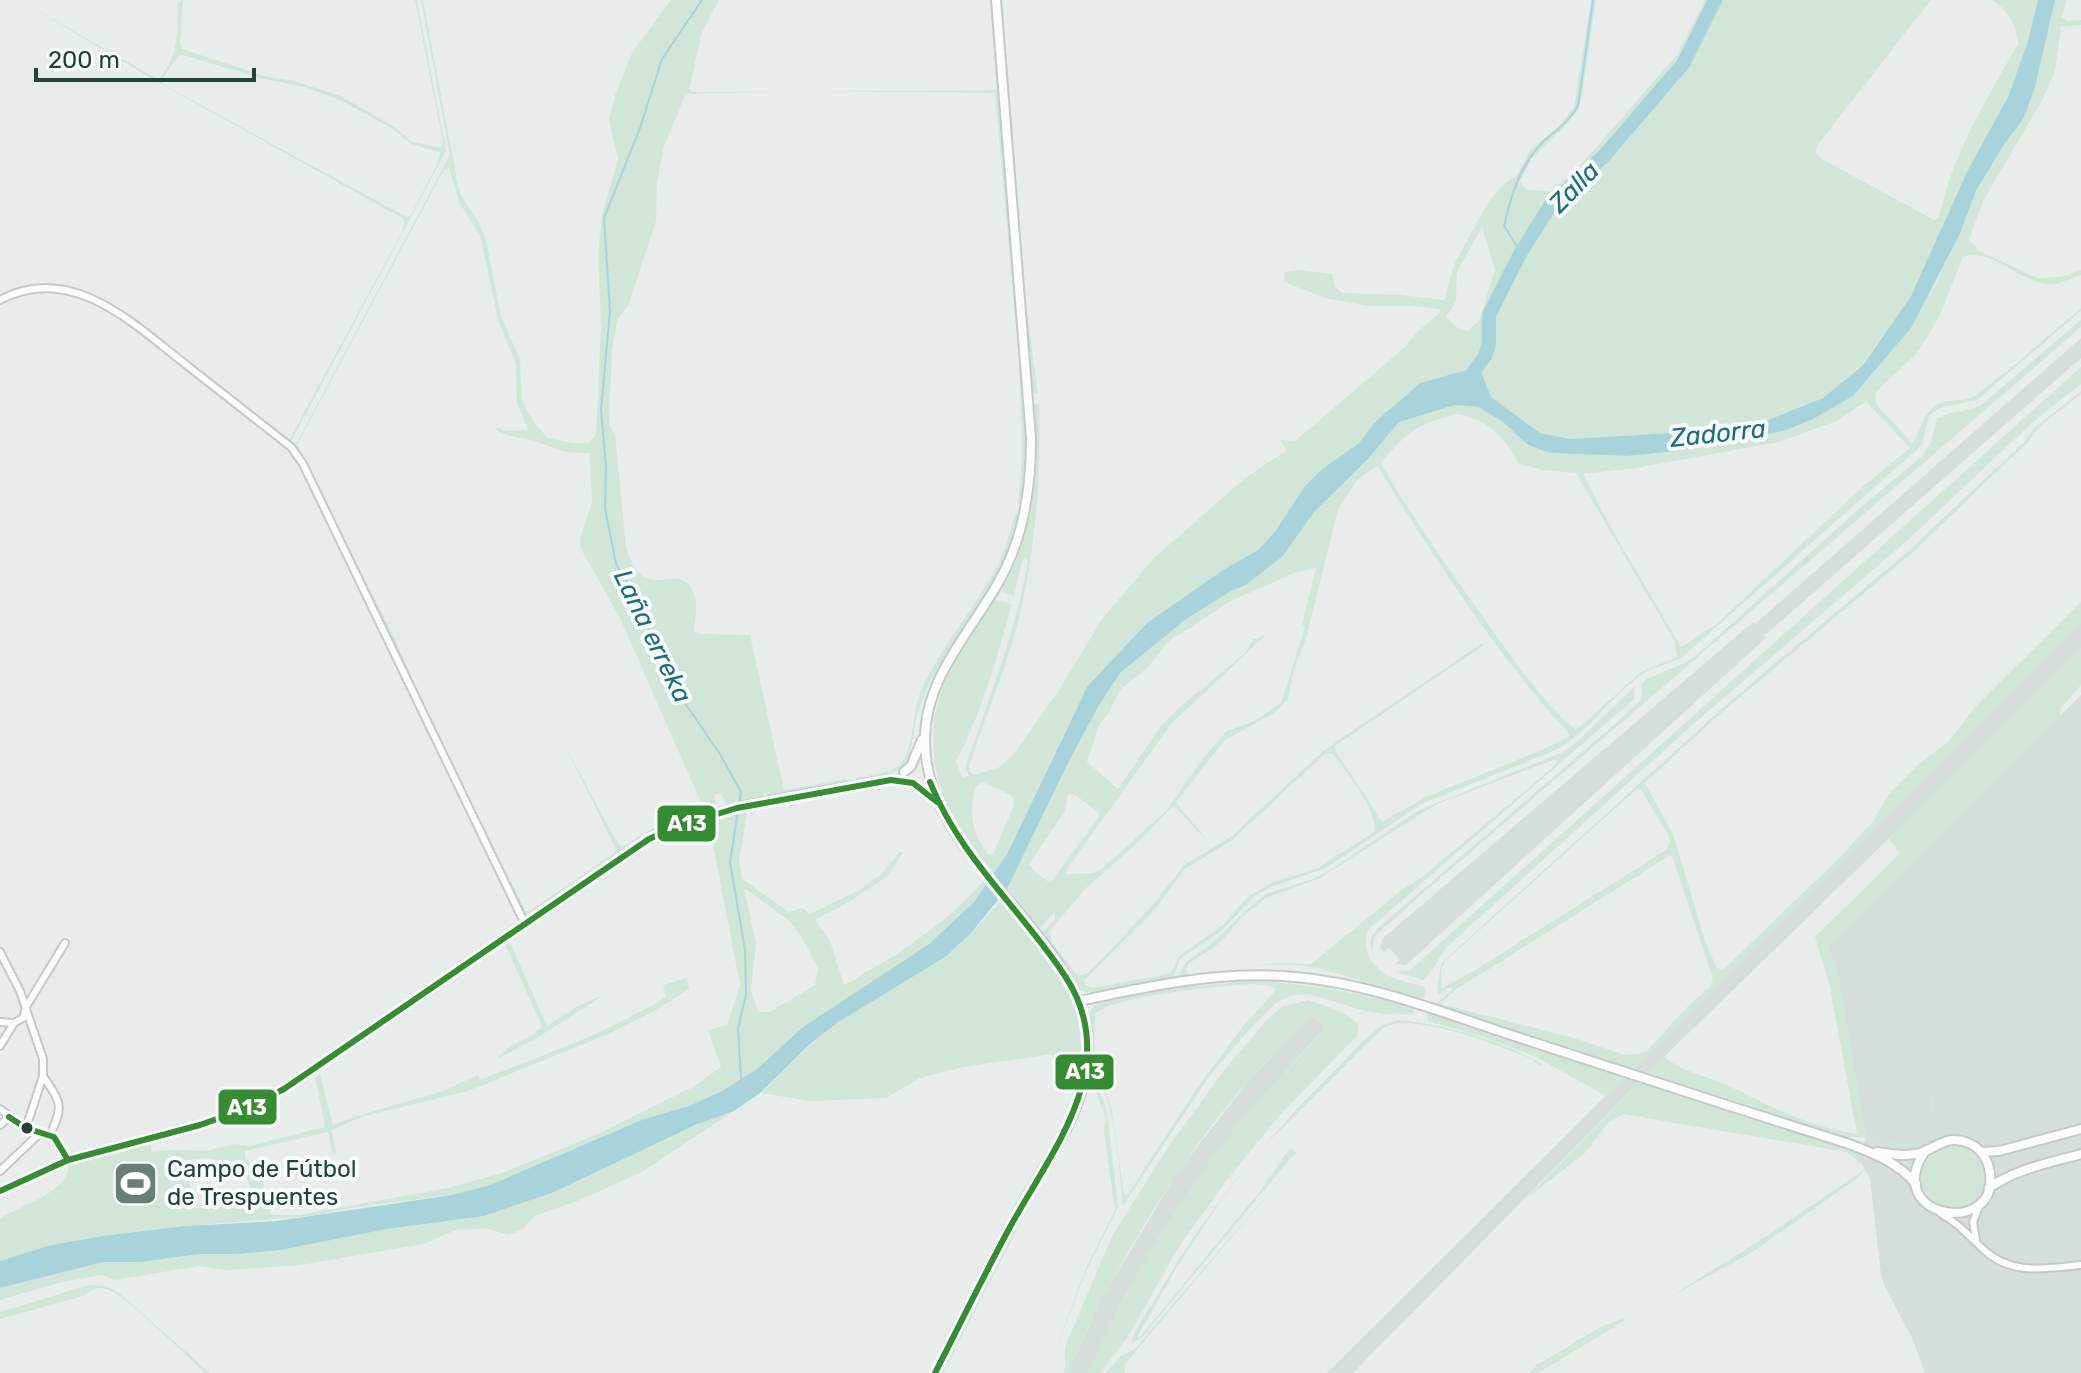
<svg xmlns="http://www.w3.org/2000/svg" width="2081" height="1373" font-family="Rubik,sans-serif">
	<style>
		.built { fill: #d6dedb }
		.green { fill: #d1e6d8; fill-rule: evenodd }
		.water { fill: #a9d3db }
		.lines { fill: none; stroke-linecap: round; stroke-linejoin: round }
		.stream { stroke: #a9d3db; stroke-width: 2 }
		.river { stroke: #a9d3db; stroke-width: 14 }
		.minor-casing { stroke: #c5cac8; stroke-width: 10 }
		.tertiary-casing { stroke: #c5cac8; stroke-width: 12 }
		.minor { stroke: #fcfcfc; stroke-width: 6 }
		.tertiary { stroke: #fcfcfc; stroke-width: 8 }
		.bus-1-casing { stroke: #f7fbf9; stroke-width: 12 }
		.bus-1 { stroke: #368c32; stroke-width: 6 }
		.bus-dot { fill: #24423a; stroke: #f7fbf9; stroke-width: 3 }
		.labels { text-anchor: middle; stroke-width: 8; stroke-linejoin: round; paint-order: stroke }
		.poi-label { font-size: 24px; fill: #24423a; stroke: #f7fbf9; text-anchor: start }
		.water-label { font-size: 26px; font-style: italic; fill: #1c6d80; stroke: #f7fbf9 }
		.line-badge { stroke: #f7fbf9; stroke-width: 3 }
		.badge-label { font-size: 22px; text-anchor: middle; font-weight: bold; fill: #fff }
	</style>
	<rect width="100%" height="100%" fill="#e8edeb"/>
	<path class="built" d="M2081 338V358L1764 636 1766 638 1406 965 1395 964 1400 959 1389 948 1384 952 1380 948 1382 939 1752 623 1755 624Z
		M2081 623V649L2025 706 1664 1057 1353 1373H1327Z
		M2081 695V1373H1925L1912 1338 1885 1287 1881 1275 1870 1179 1862 1165 1861 1155 1866 1136 1837 971 1828 948Z
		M1309 1017H1315L1325 1028 1247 1114 1197 1180 1162 1232 1124 1297 1088 1373H1067L1104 1295 1177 1173 1250 1079Z"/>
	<path class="green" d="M19 0 156 78H160C179 54 178 32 178 3L183 0 180 42 182 49 265 76 294 81 341 96 396 128 411 141 440 148 443 142 415 0H417L446 151 291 442 0 212 289 440 402 232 405 222 402 218 161 84ZM183 55 259 78 304 87 340 100 393 129 411 144 440 152 437 164 411 215 407 217 401 214 164 85 161 81 178 56Z
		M421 0H423L458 186 462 197 480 224 487 244 501 317 520 359 522 401 535 424 548 438 573 443H588L596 435 601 325 598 253 602 215 618 159 609 121 615 95 632 53 671 0H719L702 32 689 90 694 92 994 90 997 89 990 0H992L1025 430V472L1020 505 1018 503C1025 455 1020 407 1019 359L995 93 805 91 689 94 685 96 663 149 657 183 656 221 628 306 618 319 612 350 609 424 615 434 626 547C636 579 646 584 678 578 702 587 696 610 694 631L700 634 750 635 784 790 846 779 848 784 770 799 768 794 763 795V799L729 807 720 794H714L716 808 677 821 649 835 646 832 702 805 620 618 581 549 580 538 592 502 589 453C560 454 555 447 530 440 516 436 505 438 494 427L508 431 528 430 517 403 516 364 498 320 480 235 460 204 449 168 444 170 300 439 298 445 300 451 395 639 441 744 526 911H529L613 854 616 849 565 746 617 842 622 847 640 836 642 838 527 916H524L428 721 348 549 295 446 450 155Z
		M999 0H1002L1025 297 1038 394 1033 392 1029 360Z
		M1591 0H1596L1582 95 1577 111 1563 128 1531 159 1520 182 1527 190 1550 191 1578 168 1676 56 1705 0H1931L1820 142 1815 152 1822 159 1934 220 1939 217C1953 153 1986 100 2018 44 2017 26 2007 8 1991 0H2038L2028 41 2008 97 1911 296 1862 365 1823 398 1758 424 1672 433 1571 439 1540 433 1490 397 1479 369H1470L1420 383 1374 423 1359 443 1322 469 1305 486 1274 533 1258 550 1223 570 1147 623 1109 665 1069 723 1007 854 994 875C945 824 916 753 944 685 956 655 976 628 994 601 1001 599 1006 602 1012 605 997 657 982 713 956 761L962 778 969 776 965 768C988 700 1016 632 1028 561L1025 558 1022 561 1014 596 1005 593 1002 588 1030 516 1035 468 1034 404H1039C1042 477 1035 552 1018 622 1006 670 984 719 969 767L970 772 974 775 1000 767 1013 755 1059 690 1102 619 1154 558 1245 478 1287 450 1280 440 1294 441 1301 436 1405 347 1417 332 1441 312 1439 309 1414 306H1368L1325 298 1284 282 1285 272 1298 270 1332 274 1335 287 1342 293 1401 295 1444 300 1455 262 1489 201 1502 186 1517 175 1530 150 1559 126 1574 107ZM1482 227 1495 270 1479 321 1467 331 1458 328 1446 317 1456 301 1457 272ZM983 782 1012 796 1014 805 993 854H988C972 832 969 814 975 787Z
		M2055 0H2067L2062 17 2067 21 2081 20V25L2061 27 2055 72 2043 99 1983 201 1969 240 1979 251 2038 278 2061 277 2081 270V275C2071 278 2060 284 2049 284 2020 283 1993 247 1963 257L1940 315 1928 336 1915 355 1875 393 1877 405 1912 443C1921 432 1922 416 1934 406 1947 397 1963 404 1975 395 2012 369 2046 337 2081 308V311L1977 400 1943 407 1933 412 1929 416 1922 445 1902 463 1681 658C1668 664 1652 667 1641 675 1610 698 1589 731 1556 750L1421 804 1326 868 1273 886 1256 895 1220 932 1180 959 1174 977 1091 993 1079 990 1040 935 1055 919V912L1037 931 1007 889 1069 761 1098 707 1120 673 1185 620 1231 591 1246 585 1282 557 1315 511 1368 459 1399 422 1455 405 1469 406 1478 407 1503 421 1528 445 1550 453 1627 456 1677 451 1727 440 1853 396 1933 289 1959 236 1976 191 2003 146 2024 118ZM1866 401 1910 448 1862 487 1718 623 1681 647 1614 533 1583 474 1636 468 1779 442 1837 421ZM1458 414C1492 422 1502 435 1519 464L1542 470 1576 473 1675 642 1677 657 1641 672 1576 730C1537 697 1509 653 1479 611 1445 563 1410 515 1381 463 1407 432 1418 423 1458 414ZM1377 466C1436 560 1495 653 1570 735L1549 747 1426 797 1382 822 1336 751 1335 746 1483 646 1482 643 1323 751 1232 836 1184 865 1153 905 1088 973 1078 976 1052 943 1050 931 1084 890 1143 838 1172 807 1176 808 1209 843 1176 802 1225 740 1274 713 1288 699 1294 669 1306 639 1338 510 1357 480ZM1316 568 1302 624 1305 627 1281 703 1254 721 1227 731 1203 758 1166 811 1100 870 1093 873 1067 874V869L1172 723 1265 636 1263 634 1258 639H1253L1244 654 1180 707 1160 727 1118 789 1087 762 1099 725 1108 714 1120 690 1148 667 1169 641 1231 601 1297 572ZM1326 753 1332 754C1345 769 1379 812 1374 832L1318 868 1273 882 1255 892 1242 903 1224 924 1179 956 1172 971 1167 974 1092 988 1085 985 1084 981 1157 907 1184 870 1232 840ZM1074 794 1099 813V817L1050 883 1035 872 1029 864 1065 811 1068 795Z
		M2081 320V327L2005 393 1422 894 1374 937 1373 950C1368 943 1372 936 1377 929L1616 723 1641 700 1642 683 1646 679 1687 662 1700 652 1860 508 1922 456 1931 442 1937 419C1951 410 1965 412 1980 406Z
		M2081 367V384L2034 421 1910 538 1690 727 1448 946C1440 955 1431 975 1423 980L1396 972 1409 971Z
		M2081 391V394L2039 427 2029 441 1911 554 1721 713 1645 783 1673 834 1706 944 1717 968 1723 970 1833 864 1872 823 1889 794 1921 762 1949 741 1976 706 2081 602V623L1633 1071 1435 1005 1453 989 1451 987 1439 994 1437 991 1441 964 1448 957 1727 704 1906 553 2025 441 2034 428ZM1637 789 1641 790 1669 836 1670 843 1666 850 1472 972 1442 988 1441 970 1445 961ZM1669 856H1672L1713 979 1709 988 1689 1005 1647 1051 1640 1054 1625 1055 1574 1038 1441 1004V1002L1457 989Z
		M1015 513 1018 516 1005 557 995 578 931 679 917 715 908 763 890 775 858 781 855 778C869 775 891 774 901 763 914 750 912 712 920 693 940 647 974 610 997 566 1006 550 1010 531 1015 513Z
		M2081 649V685L2062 707 2060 716 1828 948 1837 971 1866 1136C1884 1141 1920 1155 1928 1127 1931 1118 1930 1106 1933 1096H1935C1928 1120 1934 1139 1905 1147L1862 1137H1846L1650 1075 1645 1082 1835 1143 1861 1155 1862 1165 1847 1152 1623 1114 1608 1123 1584 1154 1527 1198 1664 1057C1689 1075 1707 1075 1733 1088 1773 1108 1812 1128 1857 1134L1829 983 1815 937 1900 853 1888 838Z
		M1635 686 1634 699 1369 929C1359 951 1375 971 1396 979 1406 983 1417 983 1426 988L1425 996 1421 999C1378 990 1338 968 1294 965 1257 962 1219 972 1182 977L1180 974 1185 963 1216 940 1243 913 1266 894 1313 879 1330 870 1419 810 1561 753 1576 743ZM1553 760 1558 761 1552 768 1421 878 1403 889 1311 964 1274 963 1197 974H1188L1186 971 1188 964 1220 943 1242 917 1266 898 1320 878 1437 804Z
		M747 813 739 860 742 879 789 912 802 908 810 914 861 889 883 873 899 852H903L888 876 850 901 815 920 830 941 844 985C892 959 949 922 984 880L988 883 974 902 929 944 804 1027 757 1069 722 1091 689 1106 644 1119 490 1185 452 1195 351 1208 313 1216 185 1226 47 1246 0 1261V1218C21 1206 68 1192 69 1165L150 1143 152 1152 173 1150 205 1151 235 1144 249 1146 325 1127 315 1077 320 1074 333 1125 353 1117 443 1091 478 1075 480 1080C543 1055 608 1033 666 997L663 985 687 978 689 989 654 1011 608 1034 468 1091 361 1117 332 1130 336 1154H333L328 1132 245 1151V1158C263 1173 267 1193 271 1215H299L448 1188 502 1173 598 1134 693 1087 721 1067 708 1030 727 1025 740 985 712 839 704 822 720 816ZM744 888 788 920 800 934 818 968 815 985 770 1012H758L751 990 756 944ZM206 1158C235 1162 248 1171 254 1200L250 1206 193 1208 187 1160Z
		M1001 899 1069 989 1077 1009 1082 1056 1047 1055 963 1067 920 1078 886 1098 810 1101 761 1093C786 1068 810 1043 839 1022 893 983 962 954 1001 899Z
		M510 942 547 1026 579 1005 604 995 532 1041 497 1059C508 1042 531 1041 542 1026L505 944Z
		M1251 981C1307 983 1358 993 1413 1007L1414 1013 1411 1015 1383 1014 1358 1009 1308 994 1292 995 1276 1003 1247 1032 1208 1078 1123 1206C1119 1175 1117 1091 1090 1073V1012L1094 1006 1102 1002 1174 988ZM1250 984 1270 986 1276 990 1243 1026 1197 1088 1128 1194H1124L1112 1111 1105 1089 1094 1071 1095 1013C1117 996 1219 986 1250 984Z
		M1308 1000C1326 1006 1347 1011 1359 1026L1357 1036 1280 1115 1227 1180 1180 1245 1127 1338 1100 1373H1088C1128 1280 1183 1192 1247 1114 1272 1084 1301 1058 1325 1028L1315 1017H1309C1290 1038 1269 1058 1250 1079 1174 1166 1114 1268 1067 1373H1064C1067 1362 1063 1355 1066 1344L1113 1234 1169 1146 1226 1068 1268 1019 1282 1007Z
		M1431 1014 1626 1077 1606 1096 1534 1056 1487 1038 1428 1021 1427 1015Z
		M1397 1020C1442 1023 1503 1041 1542 1064L1540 1067 1532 1059C1500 1046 1415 1012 1384 1027L1259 1151 1222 1199 1177 1267 1137 1337H1140L1260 1191 1290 1148 1296 1152 1142 1337 1131 1344C1135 1328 1148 1311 1157 1296 1206 1210 1270 1134 1340 1065 1356 1049 1374 1025 1397 1020Z
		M1089 1079H1092L1103 1099 1108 1119 1118 1208 1087 1269 1047 1373 1086 1268 1115 1210 1104 1132 1106 1119 1093 1086 1090 1087 1071 1133 1030 1204 955 1350 943 1373H939L1083 1101Z
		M734 1111 642 1172 580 1200 535 1216 523 1229 509 1235 484 1228 454 1231 423 1244 301 1265 226 1270 199 1266 115 1280 101 1275 58 1283 0 1300V1288L104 1262H141L199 1254H238L281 1250 387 1229 484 1216 695 1125Z
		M1920 1177a32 32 0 1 1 64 0a32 32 0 1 1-64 0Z
		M1300 1156 1141 1345 1125 1365V1373H1106L1120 1356 1134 1350Z
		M1865 1169 1859 1177 1751 1253 1670 1297 1773 1232Z
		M89 1285 106 1286 119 1293 210 1373H206C186 1356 127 1296 107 1289 97 1286 91 1291 83 1296L0 1319V1312Z
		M1625 1317 1624 1321 1538 1373H1530L1537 1365 1599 1328Z"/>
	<path class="water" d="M2038 0H2055L2035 87 2024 118 2003 146 1976 191 1959 236 1911 328 1853 396 1811 420 1783 431 1677 451 1627 456 1550 453 1528 445 1502 421 1478 407 1469 406 1455 405 1399 422 1368 459 1315 511 1282 557 1246 585 1231 591 1185 620 1120 673 1098 707 1069 761 1007 889 971 933 945 957 840 1021 810 1044 760 1093 734 1111 695 1125 554 1192 484 1216 387 1229 281 1250 238 1254H199L141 1262H104L0 1288V1261L47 1246 103 1236 185 1226 277 1221 452 1195 490 1185 644 1119 689 1106 722 1091 757 1069 803 1027 929 944 974 902 1007 854 1087 687 1147 623 1223 570 1258 550 1274 533 1305 486 1322 469 1359 443 1374 423 1420 383 1470 369H1480L1491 397 1540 433 1571 439 1672 433 1758 424 1823 398 1863 365 1911 296 1968 170 2008 97 2028 41Z"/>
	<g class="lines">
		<path class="stream" d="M702 0 662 59 640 128 604 218 610 311 601 410 606 466 605 508 616 564 640 603 654 645 680 696 720 754 741 792 739 805
			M1521 252 1504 226C1511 196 1520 165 1543 142 1556 130 1569 122 1578 106L1593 0
			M738 811 730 862 745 950 746 995 738 1028 741 1078"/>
		<path class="river" d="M1467 381 1485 356 1489 345V315L1521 252 1550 206 1604 156 1683 64 1715 0"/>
		<defs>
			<path id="minor" d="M0 300C72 261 136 326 189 367 223 394 257 420 291 447L303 464 525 924
				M0 952 20 991 43 1059V1076L26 1128
				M0 1022 14 1023
				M0 1046 14 1023 23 1018 26 1007 65 943
				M43 1076C61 1103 64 1105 50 1135
				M0 1109 26 1128 54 1137 68 1160
				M0 1125 9 1117
				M0 1171 40 1133
				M1940 1213C1958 1223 1969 1236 1984 1250 2012 1276 2046 1268 2081 1265
				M1976 1239 1973 1222 1980 1204"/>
			<path id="tertiary" d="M904 772 911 766 922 740
				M1079 1001C1150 986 1222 970 1295 977 1369 983 1441 1012 1511 1035 1623 1071 1734 1108 1846 1143 1871 1152 1899 1163 1916 1184
				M1877 1152C1891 1154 1905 1157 1920 1153 1937 1148 1945 1135 1966 1142 1978 1146 1986 1156 1989 1168 2005 1239 1879 1220 1925 1151
				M1981 1152 1999 1151 2081 1129
				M1989 1188C2016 1169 2049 1163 2081 1154
				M0 1191 68 1160 200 1125 242 1110 284 1089 649 839C724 802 810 795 891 780L913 783 936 801
				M935 1373C963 1317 991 1261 1021 1207 1043 1167 1073 1127 1084 1083 1118 945 923 874 925 739 925 678 970 633 998 583 1024 538 1031 488 1031 438L996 0"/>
		</defs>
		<use href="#minor" class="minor-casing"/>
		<use href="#tertiary" class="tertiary-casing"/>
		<use href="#minor" class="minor"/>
		<use href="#tertiary" class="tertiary"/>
		<defs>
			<path id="bus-1" d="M930 782C960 858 1021 909 1065 976 1124 1065 1052 1150 1010 1227 984 1275 960 1324 935 1373
				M9 1117 26 1128 54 1137 68 1160
				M0 1191 68 1160 200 1125 242 1110 284 1089 649 839 678 826 737 808 891 780 913 783 937 802"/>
		</defs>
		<use href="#bus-1" class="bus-1-casing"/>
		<use href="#bus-1" class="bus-1"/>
	</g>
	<defs>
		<symbol id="stadium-square" viewBox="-11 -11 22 22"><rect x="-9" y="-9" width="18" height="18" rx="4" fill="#697e78" stroke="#f7fbf9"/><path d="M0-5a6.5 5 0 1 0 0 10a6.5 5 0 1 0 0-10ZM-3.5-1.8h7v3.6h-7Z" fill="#fff"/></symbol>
	</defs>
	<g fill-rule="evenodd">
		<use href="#stadium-square" x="110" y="1158" width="51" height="51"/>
	</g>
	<circle class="bus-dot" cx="27" cy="1128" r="7"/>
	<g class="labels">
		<g class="poi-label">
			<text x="167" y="1177">Campo de Fútbol<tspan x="167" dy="28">de Trespuentes</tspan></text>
		</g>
		<g class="water-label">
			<text transform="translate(1574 187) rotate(-46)" y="9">Zalla</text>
			<text transform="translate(1718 433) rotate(-6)" y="9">Zadorra</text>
			<text transform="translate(653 636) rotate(64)" y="9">Laña erreka</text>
		</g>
	</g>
	<g class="line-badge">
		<rect x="656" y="804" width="61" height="39" rx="8" fill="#368c32"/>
		<rect x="1054" y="1053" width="61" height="38" rx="8" fill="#368c32"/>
		<rect x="217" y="1088" width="61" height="38" rx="8" fill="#368c32"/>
	</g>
	<g class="badge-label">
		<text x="687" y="831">A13</text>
		<text x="1085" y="1079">A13</text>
		<text x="247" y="1115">A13</text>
	</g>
	<path d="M36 68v12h218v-12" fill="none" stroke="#24423a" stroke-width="4"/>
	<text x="48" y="68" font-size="24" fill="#24423a" stroke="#f7fbf9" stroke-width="6" paint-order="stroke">200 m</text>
</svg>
